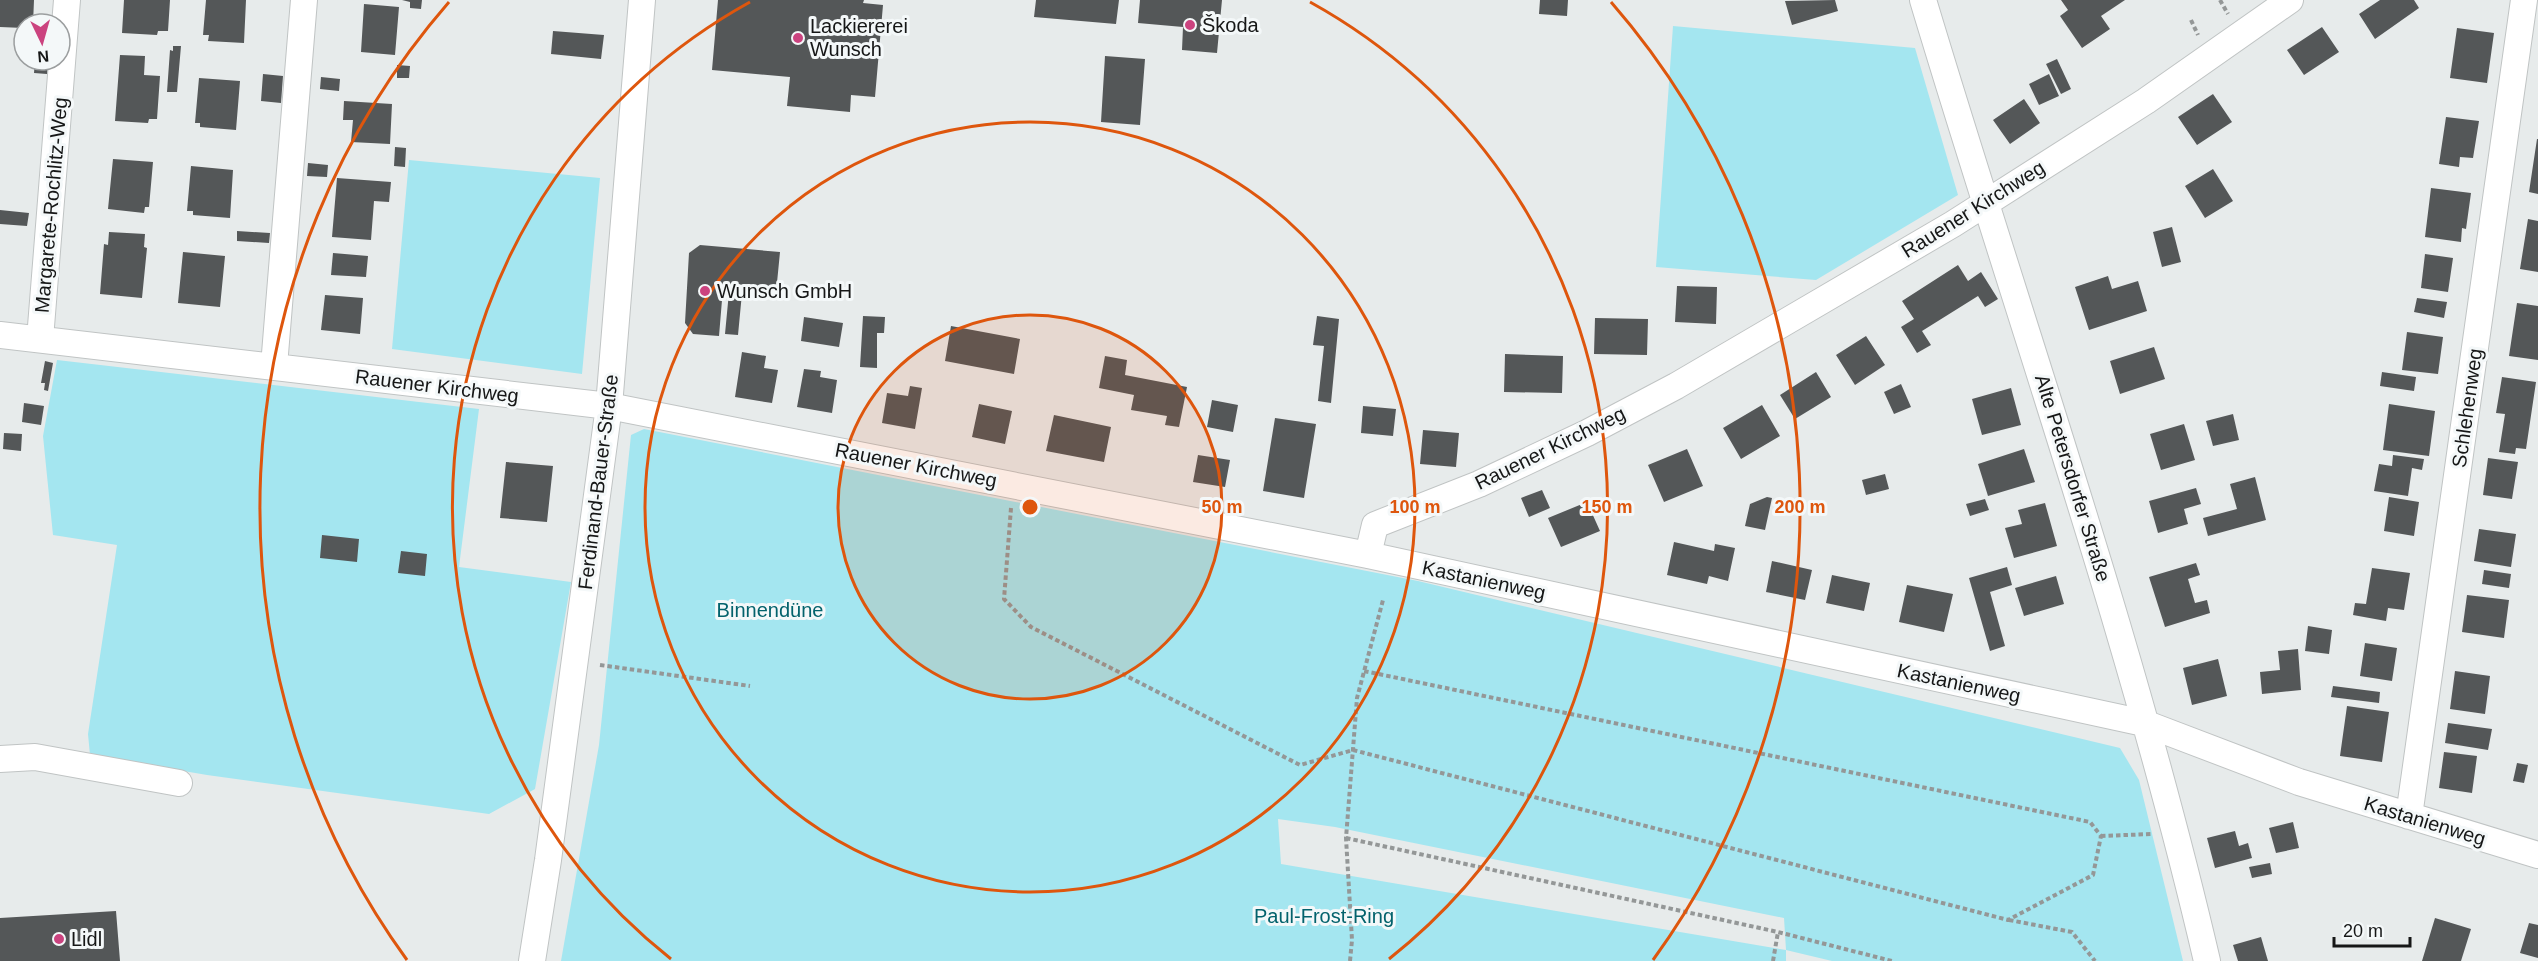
<svg xmlns="http://www.w3.org/2000/svg" width="2538" height="961" font-family="Arial,sans-serif">
	<style>
		.green { fill: #a4e6f0; fill-rule: evenodd }
		.building { fill: #545758 }
		.lines { fill: none; stroke-linecap: round; stroke-linejoin: round }
		.minor-casing { stroke: #c0c4c4; stroke-width: 28 }
		.path { stroke: #949797; stroke-width: 4; stroke-dasharray: 4.5 3; stroke-linecap: butt }
		.minor { stroke: #fff; stroke-width: 26 }
		.ring { fill: none; stroke: #de560d; stroke-width: 3 }
		.poi-dot { fill: #cb437f; stroke: #f4f8f9; stroke-width: 2 }
		.labels { text-anchor: middle; stroke-width: 6; stroke-linejoin: round; paint-order: stroke }
		.poi-label { font-size: 20px; fill: #161717; stroke: #f4f8f9; text-anchor: start }
		.street-label { font-size: 20px; fill: #161717; stroke: #f4f8f9 }
		.park-label { font-size: 20px; fill: #03626c; stroke: #f4f8f9 }
		.centre { fill: #de560d; stroke: #f4f8f9; stroke-width: 3 }
		.ring-label { font-size: 18px; text-anchor: middle; font-weight: bold; fill: #de560d; stroke: #f4f8f9; stroke-width: 6; stroke-linejoin: round; paint-order: stroke }
	</style>
	<rect width="100%" height="100%" fill="#e7ebeb"/>
	<path class="green" d="M1673 26 1915 48 1958 195 1816 280 1656 267Z
		M409 160 600 178 582 374 392 349Z
		M57 360 479 409 459 567 571 582 535 789 489 814 207 775 90 755 88 734 117 545 53 535 43 436Z
		M644 429 1418 581 2120 748 2139 780 2183 961H1832L1786 950V961H561L599 745 631 435ZM1278 819 1335 827 1784 918 1786 950 1281 864Z"/>
	<path class="building" d="M0 0H34L33 24H24V28L0 27Z
		M124 0H170L168 31H158L157 35 122 33Z
		M206 0H246L244 43 208 41 209 35H203Z
		M402 0H422L421 9 410 8V2Z
		M718 0H864L863 3 883 5 875 97 851 95 850 112 787 106 790 77 712 70Z
		M1036 0H1119L1116 24 1034 17Z
		M1140 0H1222L1217 53 1182 50 1183 27 1138 23Z
		M1540 0H1568L1567 16 1539 14Z
		M1835 0 1838 11 1792 25 1785 1Z
		M2061 0H2125L2101 16 2110 29 2082 48 2060 16 2068 10Z
		M2380 0H2414L2419 8 2375 39 2359 14Z
		M364 4 399 7 395 55 361 52Z
		M2322 27 2339 52 2304 75 2287 50Z
		M2457 28 2494 33 2487 83 2450 78Z
		M553 31 604 35 601 59 551 54Z
		M173 46H181L177 92H167L170 50 173 51Z
		M120 55 145 56 144 75 160 76 157 119H149L148 123 115 121Z
		M1105 56 1145 59 1140 125 1101 122Z
		M2057 59 2071 89 2061 94 2046 64Z
		M35 60H49L47 74 34 73Z
		M397 65 410 66 409 78H397Z
		M263 74 283 76 281 103 261 101Z
		M2049 74 2059 96 2039 105 2029 84Z
		M321 77 340 79 339 91 320 89Z
		M199 78 240 81 236 130 200 127V123H195Z
		M2213 94 2232 122 2197 145 2178 117Z
		M2024 99 2040 123 2010 144 1993 120Z
		M344 101 392 104 390 144 351 142 353 120H343Z
		M2446 117 2479 121 2473 158 2460 157 2459 167 2439 164Z
		M2537 139H2538V194L2529 192Z
		M395 147 406 148 405 167 394 166Z
		M113 159 153 162 149 207H145L144 213 108 209Z
		M308 163 328 165 327 177 307 176Z
		M191 166 233 170 230 218 193 215V211H187Z
		M2213 169 2233 201 2205 218 2185 186Z
		M337 178 391 182 389 202 374 201 371 240 332 237Z
		M2431 188 2471 193 2466 229 2462 228 2461 242 2425 237Z
		M0 210 29 213 27 226 0 224Z
		M2528 219 2538 221V272L2520 269Z
		M2172 227 2181 262 2162 267 2153 232Z
		M237 231 270 233 269 243 237 241Z
		M109 232 145 234 144 247 147 248 142 298 100 294 104 244 108 245Z
		M700 245 780 252 776 293 723 288 719 336 693 334 685 323 689 253Z
		M183 252 225 256 220 307 178 303Z
		M333 253 368 256 366 277 331 275Z
		M2425 254 2453 258 2448 292 2421 288Z
		M1958 265 1968 281 1981 272 1998 299 1985 307 1978 296 1922 331 1931 345 1917 353 1901 327 1914 319 1902 301Z
		M2108 276 2112 289 2138 281 2147 311 2089 330 2075 287Z
		M1677 286 1717 287 1716 324 1675 322Z
		M729 292 742 293 738 335 725 334Z
		M325 295 363 298 360 334 321 330Z
		M2417 298 2447 302 2444 318 2414 312Z
		M2517 303 2538 306V360L2509 356Z
		M863 316 885 317 884 333H877V368L860 367Z
		M1317 316 1339 319 1331 403 1318 401 1324 346 1313 345Z
		M804 317 843 323 839 347 801 341Z
		M1595 318 1648 319 1647 355 1594 354Z
		M951 326 1020 339 1014 374 945 361Z
		M2407 332 2443 337 2438 374 2402 370Z
		M1866 336 1885 365 1855 385 1836 355Z
		M2154 347 2165 379 2120 394 2110 361Z
		M742 352 766 356 764 368 778 370 772 403 735 397Z
		M1505 354 1563 356 1562 393 1504 392Z
		M1105 356 1127 360 1125 375 1187 387 1179 427 1165 425 1167 416 1131 410 1134 395 1099 388Z
		M45 361 53 363 48 391 44 390 45 383H41Z
		M804 369 821 371 820 377 837 380 832 413 797 407Z
		M1816 372 1831 397 1795 419 1780 395Z
		M2382 372 2416 377 2414 391 2380 386Z
		M2502 377 2536 382 2526 449 2516 448 2515 454 2499 452 2505 414 2496 413Z
		M1901 384 1911 407 1894 414 1884 392Z
		M910 386 922 388 915 429 882 423 887 393 908 396Z
		M2011 388 2021 425 1982 435 1972 399Z
		M1212 400 1238 405 1233 432 1207 427Z
		M24 403 44 406 41 425 22 422Z
		M979 404 1012 411 1005 444 972 437Z
		M2389 404 2435 411 2429 456 2383 450Z
		M1762 405 1780 436 1741 459 1723 428Z
		M1363 406 1396 409 1393 436 1361 433Z
		M2233 414 2239 440 2213 446 2206 421Z
		M1054 415 1111 427 1104 462 1046 451Z
		M1275 418 1316 424 1304 498 1263 491Z
		M2184 424 2195 460 2161 470 2150 434Z
		M1423 430 1459 433 1456 467 1420 464Z
		M4 433 22 434 21 451 3 449Z
		M1687 449 1703 486 1664 502 1648 465Z
		M2024 449 2035 482 1988 496 1978 464Z
		M1198 455 1230 460 1225 487 1193 482Z
		M2393 455 2424 459 2422 470 2412 468 2408 496 2374 491 2379 464 2392 466Z
		M2488 458 2518 462 2512 499 2483 495Z
		M506 462 553 466 547 522 500 518Z
		M1885 474 1889 489 1866 495 1862 480Z
		M2255 477 2266 520 2208 536 2203 518 2237 509 2230 484Z
		M2196 488 2201 504 2184 509 2188 524 2158 533 2149 501Z
		M1542 490 1550 508 1529 517 1521 498Z
		M1767 497 1772 498 1765 530 1745 526 1750 504Z
		M2389 497 2419 502 2414 536 2384 531Z
		M1985 499 1989 510 1970 516 1966 504Z
		M1587 502 1600 531 1561 547 1548 518Z
		M2045 503 2057 546 2014 558 2005 528 2022 524 2018 510Z
		M2479 529 2516 534 2511 567 2474 561Z
		M322 535 359 539 357 562 320 558Z
		M1674 542 1714 551 1715 544 1735 548 1728 581 1709 576 1707 584 1667 575Z
		M401 551 427 554 425 576 398 573Z
		M1772 561 1812 570 1805 600 1766 592Z
		M2196 563 2200 575 2188 579 2195 603 2207 600 2210 613 2165 627 2149 577Z
		M2007 567 2012 585 1990 592 2005 646 1990 651 1969 578Z
		M2372 568 2410 573 2404 610 2388 608 2386 621 2353 615 2355 603 2366 604Z
		M2484 570 2511 574 2509 588 2482 584Z
		M1832 575 1870 583 1864 611 1826 603Z
		M2056 576 2064 604 2024 616 2015 588Z
		M1907 585 1953 594 1944 632 1899 622Z
		M2467 595 2509 600 2504 638 2462 632Z
		M2308 626 2332 630 2329 654 2305 651Z
		M2365 643 2397 648 2392 681 2360 676Z
		M2298 649 2301 690 2262 694 2260 672 2280 670 2278 651Z
		M2218 659 2227 696 2192 705 2183 668Z
		M2455 671 2490 676 2485 714 2450 709Z
		M2333 686 2380 692 2379 703 2331 697Z
		M2347 706 2389 712 2382 762 2340 756Z
		M2448 723 2492 729 2488 750 2445 743Z
		M2444 752 2477 756 2472 793 2439 788Z
		M2517 763 2528 765 2524 783 2513 781Z
		M2293 822 2299 848 2276 853 2269 828Z
		M2235 831 2239 846 2248 843 2252 858 2215 868 2207 838Z
		M2270 863 2272 874 2252 878 2249 867Z
		M116 911 120 961H0V918Z
		M2435 918 2471 929 2461 961H2422Z
		M2529 923 2538 925V958L2520 953Z
		M2261 937 2268 961H2238L2233 945Z"/>
	<g class="lines">
		<defs>
			<path id="minor" d="M1923 0C2019 320 2131 635 2207 961
				M0 335 609 406 1368 555 2144 723 2299 782 2538 855
				M40 339 67 0
				M274 366 304 0
				M1368 555 1375 525 1479 484 1587 433 1676 386 1953 224 2146 101 2290 0
				M0 759 35 757 179 783
				M2409 816 2524 0
				M532 961 548 860 609 406 642 0"/>
		</defs>
		<use href="#minor" class="minor-casing"/>
		<path class="path" d="M2220 0 2228 14
			M2191 20 2198 35
			M1011 508 1004 599 1031 627 1300 765 1353 750 2008 920 2093 875 2101 836 2090 822 1364 671
			M600 665 750 686
			M2101 836 2152 834
			M1346 838 1778 932 1892 961
			M2009 920 2072 932 2095 961
			M1350 961 1352 940 1346 838 1357 698 1383 600
			M1773 961 1778 932"/>
		<use href="#minor" class="minor"/>
	</g>
	<circle cx="1030" cy="507" r="192" fill="#de560d" fill-opacity=".12"/>
	<g class="ring">
		<circle cx="1030" cy="507" r="192"/>
		<circle cx="1030" cy="507" r="385"/>
		<path d="M671 959A577 577 0 0 1 750 2M1310 2A577 577 0 0 1 1389 959"/>
		<path d="M407 960A770 770 0 0 1 449 2M1611 2A770 770 0 0 1 1653 960"/>
	</g>
	<g class="poi-dot">
		<circle cx="1190" cy="25" r="6"/>
		<circle cx="798" cy="38" r="6"/>
		<circle cx="705" cy="291" r="6"/>
		<circle cx="59" cy="939" r="6"/>
	</g>
	<g class="labels">
		<g class="poi-label">
			<text x="1202" y="32">Škoda</text>
			<text x="810" y="33">Lackiererei<tspan x="810" dy="23">Wunsch</tspan></text>
			<text x="717" y="298">Wunsch GmbH</text>
			<text x="71" y="946">Lidl</text>
		</g>
		<g class="street-label">
			<text transform="translate(51 205) rotate(-85)" y="7">Margarete-Rochlitz-Weg</text>
			<text transform="translate(1973 209) rotate(-32)" y="7">Rauener Kirchweg</text>
			<text transform="translate(437 386) rotate(7)" y="7">Rauener Kirchweg</text>
			<text transform="translate(2467 408) rotate(-82)" y="7">Schlehenweg</text>
			<text transform="translate(1550 448) rotate(-26)" y="7">Rauener Kirchweg</text>
			<text transform="translate(916 465) rotate(11)" y="7">Rauener Kirchweg</text>
			<text transform="translate(2073 478) rotate(73)" y="7">Alte Petersdorfer Straße</text>
			<text transform="translate(598 482) rotate(-83)" y="7">Ferdinand-Bauer-Straße</text>
			<text transform="translate(1484 580) rotate(12)" y="7">Kastanienweg</text>
			<text transform="translate(1959 683) rotate(12)" y="7">Kastanienweg</text>
			<text transform="translate(2425 821) rotate(17)" y="7">Kastanienweg</text>
		</g>
		<g class="park-label">
			<text x="770" y="617">Binnendüne</text>
			<text x="1324" y="923">Paul-Frost-Ring</text>
		</g>
	</g>
	<circle cx="1030" cy="507" r="9" class="centre"/>
	<g class="ring-label">
		<text x="1222" y="513">50 m</text>
		<text x="1415" y="513">100 m</text>
		<text x="1607" y="513">150 m</text>
		<text x="1800" y="513">200 m</text>
	</g>
	<g transform="translate(42 42) rotate(175)"><circle r="28" fill="#f4f8f9" stroke="#9b9e9f" stroke-width="1.5"/>
	<path d="M0-4.5L10 22L0 15L-10 22Z" fill="#cb437f"/>
	<text y="-9" font-size="16" font-weight="bold" text-anchor="middle" fill="#161717">N</text>
	</g>
	<path d="M2334 937v9h76v-9" fill="none" stroke="#161717" stroke-width="3"/>
	<text x="2343" y="937" font-size="18" fill="#161717" stroke="#f4f8f9" stroke-width="4.5" paint-order="stroke">20 m</text>
</svg>
